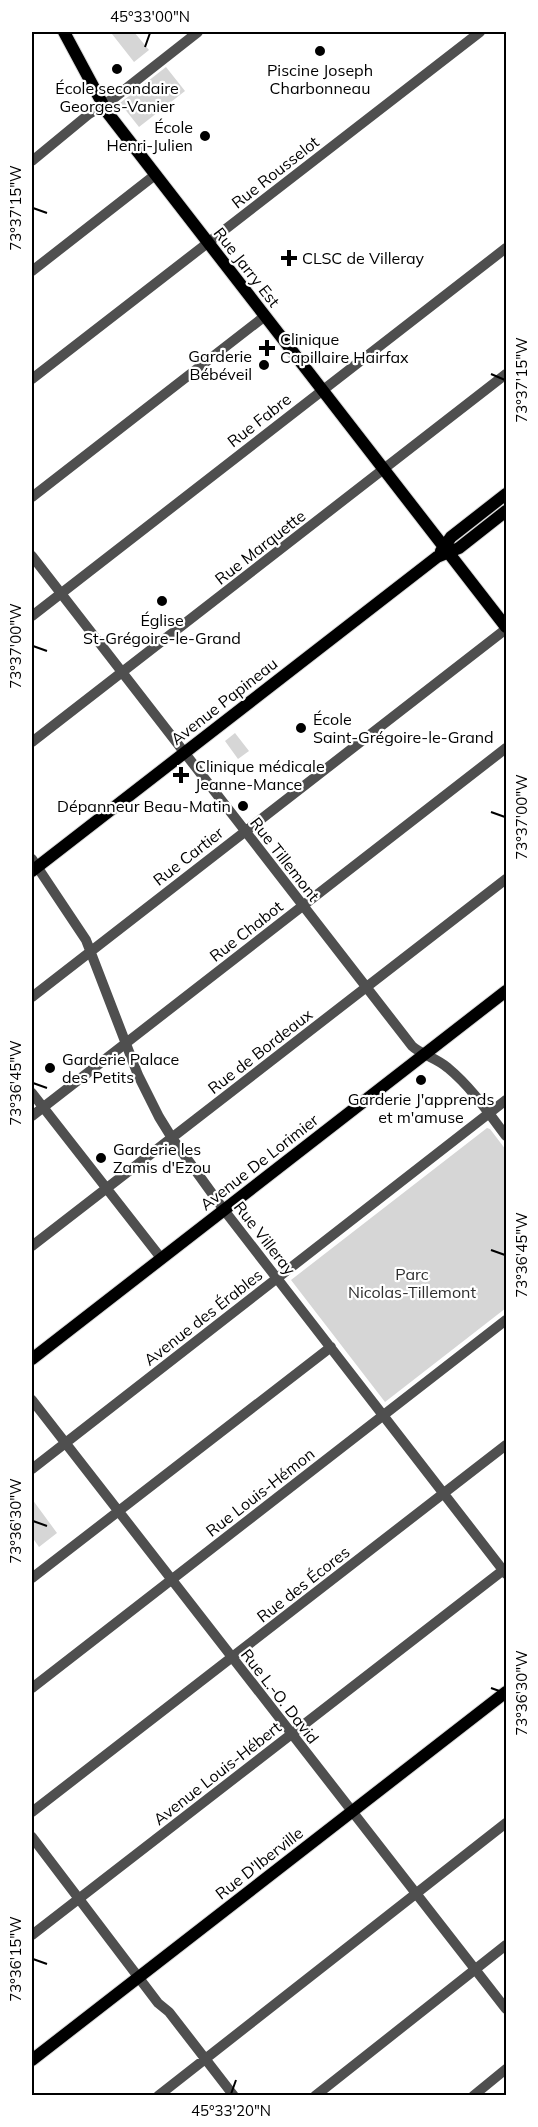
<svg xmlns="http://www.w3.org/2000/svg" width="538" height="2127" font-family="Mulish,sans-serif">
	<style>
		.green { fill: #d6d6d6 }
		.lines { fill: none; stroke-linecap: round; stroke-linejoin: round }
		.major-casing { stroke: #dbdbdb; stroke-width: 14 }
		.minor { stroke: #4f4f4f; stroke-width: 10 }
		.major { stroke: #000; stroke-width: 12 }
		.ticks { fill: none; stroke: #000; stroke-width: 2 }
		.poi-dot { fill: #000; stroke: #fff; stroke-width: 2 }
		.labels { text-anchor: middle; stroke-width: 4.5; stroke-linejoin: round; paint-order: stroke }
		.poi-label { font-size: 16px; fill: #000; stroke: #fff; text-anchor: start }
		.street-label { font-size: 16px; fill: #000; stroke: #fff }
		.park-label { font-size: 16px; fill: #2d2d2d; stroke: #fff }
		.neatline { fill: none; stroke: #000; stroke-width: 2 }
		.ticks-label { font-size: 15px; text-anchor: middle; fill: #000 }
	</style>
	<rect width="100%" height="100%" fill="#fff"/>
	<path class="green" d="M116 32H134L149 50 134 62 112 34Z
		M166 67 185 91 139 127 120 103Z
		M235 733 249 751 238 759 225 741Z
		M487 1128 490 1129 506 1150V1308L385 1402 291 1280Z
		M32 1499 57 1533 39 1547 32 1537Z"/>
	<g class="lines">
		<defs>
			<path id="major" d="M64 32 107 112 506 627
				M441 551 451 537 506 494
				M32 871 437 557 459 548 506 511
				M32 1359 506 991
				M32 2060 506 1692"/>
		</defs>
		<use href="#major" class="major-casing"/>
		<path class="minor" d="M32 161 89 114 114 98 198 32
			M32 271 155 175
			M32 379 480 32
			M32 497 265 316
			M32 556 412 1046C420 1054 437 1058 448 1068 471 1087 488 1112 506 1136
			M32 616 506 248
			M32 742 506 374
			M32 859 86 940 138 1075 159 1117 172 1138 224 1210 506 1574
			M32 997 506 629
			M32 1093 161 1258
			M32 1116 506 748
			M32 1246 506 879
			M32 1400 506 2009
			M32 1469 506 1100
			M32 1578 331 1347
			M32 1688 506 1320
			M32 1812 506 1445
			M32 1837 158 2003 169 2012 234 2096
			M32 1935 506 1568
			M158 2096 506 1823
			M315 2096 506 1945
			M473 2096 506 2069"/>
		<use href="#major" class="major"/>
	</g>
	<path class="ticks" d="M145 47 150 33M33 208 47 213M491 374 505 380M33 646 47 651M491 812 505 817M33 1083 47 1088M491 1250 505 1255M33 1521 47 1526M491 1688 505 1693M33 1959 47 1964M231 2094 236 2080"/>
	<g class="poi-dot">
		<circle cx="320" cy="51" r="6"/>
		<circle cx="117" cy="69" r="6"/>
		<circle cx="205" cy="136" r="6"/>
		<path d="M286 249h6v6h6v6h-6v6h-6v-6h-6v-6h6z"/>
		<path d="M264 339h6v6h6v6h-6v6h-6v-6h-6v-6h6z"/>
		<circle cx="264" cy="365" r="6"/>
		<circle cx="162" cy="601" r="6"/>
		<circle cx="301" cy="728" r="6"/>
		<path d="M178 766h6v6h6v6h-6v6h-6v-6h-6v-6h6z"/>
		<circle cx="243" cy="806" r="6"/>
		<circle cx="50" cy="1068" r="6"/>
		<circle cx="421" cy="1080" r="6"/>
		<circle cx="101" cy="1158" r="6"/>
	</g>
	<g class="labels">
		<g class="poi-label">
			<text x="320" y="76" text-anchor="middle">Piscine Joseph<tspan x="320" dy="18">Charbonneau</tspan></text>
			<text x="117" y="94" text-anchor="middle">École secondaire<tspan x="117" dy="18">Georges-Vanier</tspan></text>
			<text x="193" y="133" text-anchor="end">École<tspan x="193" dy="18">Henri-Julien</tspan></text>
			<text x="302" y="264">CLSC de Villeray</text>
			<text x="280" y="345">Clinique<tspan x="280" dy="18">Capillaire Hairfax</tspan></text>
			<text x="252" y="362" text-anchor="end">Garderie<tspan x="252" dy="18">Bébéveil</tspan></text>
			<text x="162" y="626" text-anchor="middle">Église<tspan x="162" dy="18">St-Grégoire-le-Grand</tspan></text>
			<text x="313" y="725">École<tspan x="313" dy="18">Saint-Grégoire-le-Grand</tspan></text>
			<text x="195" y="772">Clinique médicale<tspan x="195" dy="18">Jeanne-Mance</tspan></text>
			<text x="231" y="812" text-anchor="end">Dépanneur Beau-Matin</text>
			<text x="62" y="1065">Garderie Palace<tspan x="62" dy="18">des Petits</tspan></text>
			<text x="421" y="1105" text-anchor="middle">Garderie J'apprends<tspan x="421" dy="18">et m'amuse</tspan></text>
			<text x="113" y="1155">Garderie les<tspan x="113" dy="18">Zamis d'Ezou</tspan></text>
		</g>
		<g class="street-label">
			<text transform="translate(275 172) rotate(-38)" y="6">Rue Rousselot</text>
			<text transform="translate(247 267) rotate(52)" y="6">Rue Jarry Est</text>
			<text transform="translate(259 420) rotate(-38)" y="6">Rue Fabre</text>
			<text transform="translate(260 547) rotate(-38)" y="6">Rue Marquette</text>
			<text transform="translate(224 701) rotate(-38)" y="6">Avenue Papineau</text>
			<text transform="translate(188 856) rotate(-38)" y="6">Rue Cartier</text>
			<text transform="translate(285 859) rotate(52)" y="6">Rue Tillemont</text>
			<text transform="translate(246 931) rotate(-38)" y="6">Rue Chabot</text>
			<text transform="translate(260 1051) rotate(-38)" y="6">Rue de Bordeaux</text>
			<text transform="translate(259 1162) rotate(-38)" y="6">Avenue De Lorimier</text>
			<text transform="translate(265 1238) rotate(52)" y="6">Rue Villeray</text>
			<text transform="translate(203 1317) rotate(-38)" y="6">Avenue des Érables</text>
			<text transform="translate(260 1492) rotate(-38)" y="6">Rue Louis-Hémon</text>
			<text transform="translate(303 1584) rotate(-38)" y="6">Rue des Écores</text>
			<text transform="translate(280 1696) rotate(52)" y="6">Rue L.-O. David</text>
			<text transform="translate(217 1773) rotate(-38)" y="6">Avenue Louis-Hébert</text>
			<text transform="translate(259 1863) rotate(-38)" y="6">Rue D'Iberville</text>
		</g>
		<g class="park-label">
			<text x="412" y="1280">Parc<tspan x="412" dy="18">Nicolas-Tillemont</tspan></text>
		</g>
	</g>
	<rect width="538" height="2127" fill="none" stroke="#ffffff" stroke-width="66"/>
	<rect x="33" y="33" width="472" height="2061" class="neatline"/>
	<g class="ticks-label">
		<text x="150" y="22">45°33'00"N</text>
		<text transform="translate(16 208) rotate(-90)" y="5">73°37'15"W</text>
		<text transform="translate(522 380) rotate(-90)" y="5">73°37'15"W</text>
		<text transform="translate(16 646) rotate(-90)" y="5">73°37'00"W</text>
		<text transform="translate(522 817) rotate(-90)" y="5">73°37'00"W</text>
		<text transform="translate(16 1083) rotate(-90)" y="5">73°36'45"W</text>
		<text transform="translate(522 1255) rotate(-90)" y="5">73°36'45"W</text>
		<text transform="translate(16 1521) rotate(-90)" y="5">73°36'30"W</text>
		<text transform="translate(522 1693) rotate(-90)" y="5">73°36'30"W</text>
		<text transform="translate(16 1959) rotate(-90)" y="5">73°36'15"W</text>
		<text x="231" y="2116">45°33'20"N</text>
	</g>
</svg>
